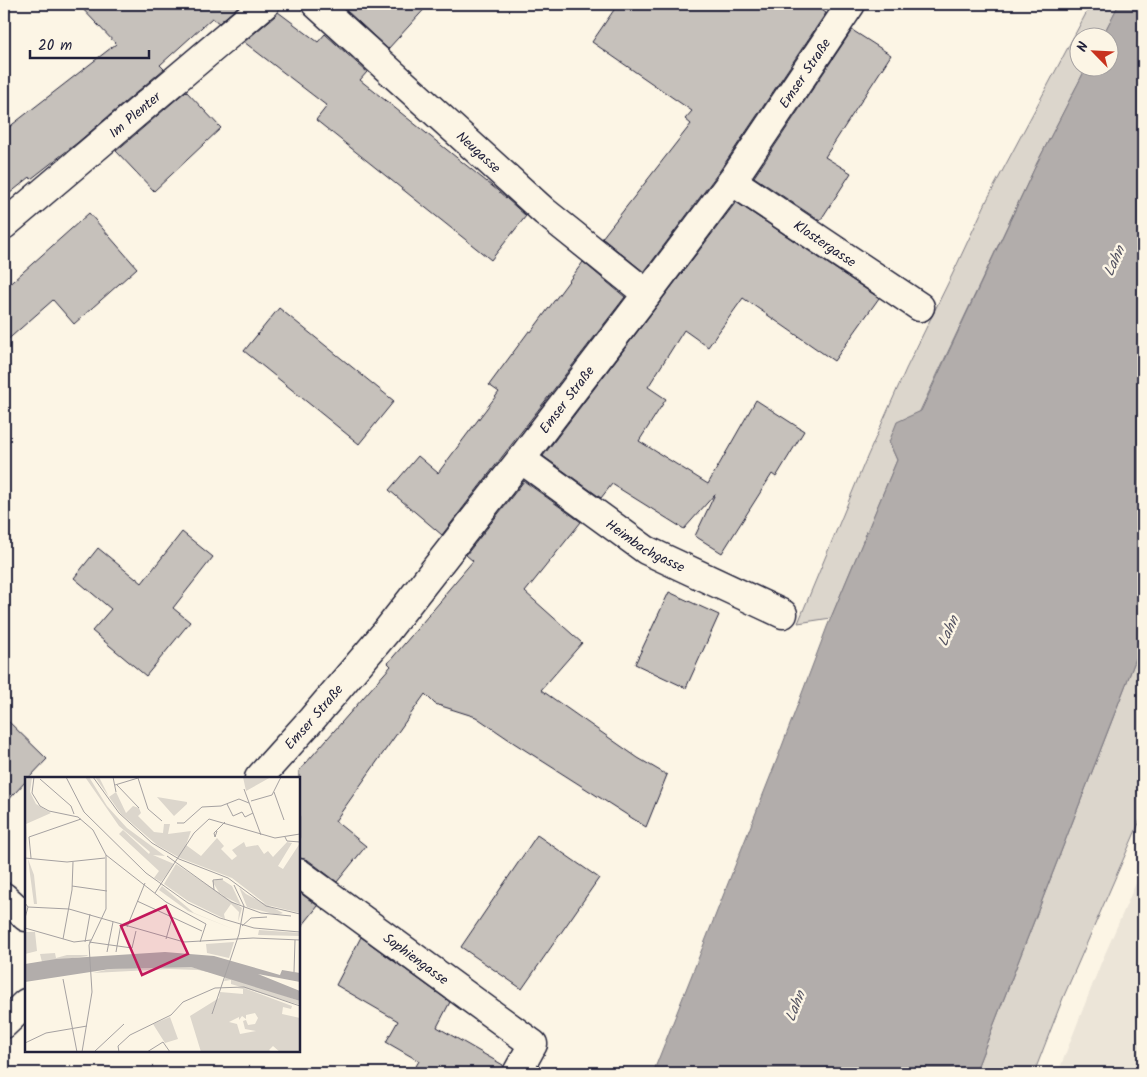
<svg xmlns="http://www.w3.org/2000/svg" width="1147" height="1077" font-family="Kalam,sans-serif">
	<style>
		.built { fill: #ece5d8 }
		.green { fill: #dcd6cc; stroke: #7f7c84 }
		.water { fill: #b2adab; stroke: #78757e }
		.building { fill: #c6c1bb; stroke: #22223b }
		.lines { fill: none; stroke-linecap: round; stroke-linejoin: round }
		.minor-casing { stroke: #22223b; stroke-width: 31 }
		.tertiary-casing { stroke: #22223b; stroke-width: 31 }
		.minor { stroke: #fcf5e5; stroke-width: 28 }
		.tertiary { stroke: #fcf5e5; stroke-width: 28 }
		.labels { text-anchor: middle; stroke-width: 5; stroke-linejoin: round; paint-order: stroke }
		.street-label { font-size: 14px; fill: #22223b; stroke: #fcf5e5 }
		.water-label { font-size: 15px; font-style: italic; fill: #545362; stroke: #fcf5e5 }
		.inset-road { fill: none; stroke: #a5a1a1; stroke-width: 1 }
		.view { fill: #c2185b; fill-opacity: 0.15; stroke: #c2185b; stroke-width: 2.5 }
		.inset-edge { fill: none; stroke: #22223b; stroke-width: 2.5 }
	</style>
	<rect width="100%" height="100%" fill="#fcf5e5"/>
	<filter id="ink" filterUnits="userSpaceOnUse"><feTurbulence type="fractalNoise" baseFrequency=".02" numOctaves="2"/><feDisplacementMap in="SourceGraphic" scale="10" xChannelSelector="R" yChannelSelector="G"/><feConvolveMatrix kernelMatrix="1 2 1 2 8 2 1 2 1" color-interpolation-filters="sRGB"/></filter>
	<g filter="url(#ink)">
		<path class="built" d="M1143 867V1073H1058L1101 963Z"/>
		<path class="green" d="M1091 4H1119L1102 37 1080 38V68H1086L1037 163 920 411 889 442 897 460 831 618 798 623 864 464 906 369 953 273 988 198Z
			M1143 642V814L1063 998 1034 1073H975L1135 661Z"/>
		<path class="water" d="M1119 4H1143V642L1135 661 975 1073H653L776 762 827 627 897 460 889 442 897 422 921 411 1037 163 1086 68H1110V38L1102 37Z"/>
		<path class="building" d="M78 4H241L219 23 212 18 160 65 164 69 77 143 31 179 30 177 4 198V131L116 44Z
			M352 4H429L388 49 346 10Z
			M618 4H813L826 13 719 172 644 272 602 238 691 124 685 119 692 111 592 42Z
			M278 12 318 42 325 34 367 72 360 80 497 190 526 216 491 260 316 120 327 106 244 42 275 16Z
			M852 30 891 55 825 157 851 173 820 221 754 177Z
			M186 91 221 128 154 191 116 151Z
			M736 202 879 298 834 361 743 298 708 347 684 330 648 387 666 399 639 441 708 484 756 400 804 431 776 477 772 474 722 553 695 536 715 494 684 529 612 484 601 498 543 456Z
			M89 213 137 268 74 324 53 300 4 343V289Z
			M583 262 625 297 442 535 389 490 418 456 438 473 499 392 489 385 529 331 531 332Z
			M279 308 394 401 359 444 244 351Z
			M524 481 581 522 525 592 582 643 541 690 638 758 667 775 646 827 514 743 476 717 435 704 425 694 335 821 366 846 337 882 308 860 299 858V771L391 666 388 663 445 596 444 595 473 561 466 555Z
			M182 532 213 557 173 608 190 622 146 676 92 631 111 609 74 578 98 548 136 579V578L142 583Z
			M669 592 719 615 686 688 635 664Z
			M4 717 47 759 29 778H26V781L4 805Z
			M537 835 599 878 522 989 461 947Z
			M299 892 318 906 299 930Z
			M361 937 450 1002 437 1027 503 1065 501 1073H412L419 1061 386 1042 398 1021 336 985Z"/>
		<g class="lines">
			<defs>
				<g id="minor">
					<path id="s1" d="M316 4 545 212 647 294"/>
					<path id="s2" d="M732 181 920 307"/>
					<path id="s3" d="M4 225 265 4"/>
					<path id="s4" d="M521 459 646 550 783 614"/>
					<path id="s5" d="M299 873 533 1044 517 1073"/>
					<path d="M4 897 26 917"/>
				</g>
				<g id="tertiary">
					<path id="s6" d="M259 778 312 719 385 633 521 459 647 294 732 181 851 4"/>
					<path d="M4 1024 26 1003"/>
				</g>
			</defs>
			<use href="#minor" class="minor-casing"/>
			<use href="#tertiary" class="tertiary-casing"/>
			<use href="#minor" class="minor"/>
			<use href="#tertiary" class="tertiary"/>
		</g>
	</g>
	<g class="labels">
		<g class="street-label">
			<text dy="5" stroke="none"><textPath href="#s6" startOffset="892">Emser Straße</textPath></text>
			<text dy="5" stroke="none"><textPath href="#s3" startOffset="171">Im Plenter</textPath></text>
			<text dy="5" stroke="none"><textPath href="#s1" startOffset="220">Neugasse</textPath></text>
			<text dy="5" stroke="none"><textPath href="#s2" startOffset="112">Klostergasse</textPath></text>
			<text dy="5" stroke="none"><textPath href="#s6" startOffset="488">Emser Straße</textPath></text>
			<text dy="5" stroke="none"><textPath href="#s4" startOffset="152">Heimbachgasse</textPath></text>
			<text dy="5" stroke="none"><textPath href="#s6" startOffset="82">Emser Straße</textPath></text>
			<text dy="5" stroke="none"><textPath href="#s5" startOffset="145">Sophiengasse</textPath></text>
		</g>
		<g class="water-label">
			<text transform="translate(1114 261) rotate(-66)" y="5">Lahn</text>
			<text transform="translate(948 631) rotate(-66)" y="5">Lahn</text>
			<text transform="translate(795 1006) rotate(-69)" y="5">Lahn</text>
		</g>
	</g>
	<g transform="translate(25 777)">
		<rect width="275" height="275" fill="#fcf5e5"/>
		<path d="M0 0H7L5 15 11 27 26 36 1 47 3 79 0 45ZM60 0H64L82 29 102 51 140 79 128 78 149 87 136 105 129 101 134 94 94 57 98 53 124 77 125 75 94 49ZM70 0H74L84 20 91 15 101 36 108 29 114 31 116 36 113 39 129 55 138 56 139 47H145L143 57 166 54 161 68 176 79 192 61 199 69 196 72 207 83 212 79 207 73 219 65 221 70 233 68 239 77 243 74 248 80 262 65 267 66 253 89 258 92 275 66V136L242 128 207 101 155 81 132 68 96 37ZM218 0H246L221 14ZM132 20 162 25V27L149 39ZM3 82 9 98 12 127H9ZM151 87 217 131 213 145 214 135 206 127 199 137 200 142 163 124 139 107ZM196 102 207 109 216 128 195 117 187 104ZM137 109 169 136 213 154 163 134 134 113ZM214 110 221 117 258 136 252 138 222 130ZM234 153 275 156V159L233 158ZM0 155H10L12 174 0 177ZM209 165 204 181 182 176 181 167ZM30 176 31 181 42 178H62L63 179 17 185 15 177ZM135 189 166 190 198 198 173 193 144 192 68 196 85 192ZM201 199 275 224V228L206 207V203L199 204ZM212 211H219L267 229 266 232 258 230 257 237 275 241V275H255L248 269 244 273 247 275H176L165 239 194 221 195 215 218 217V212ZM230 236 233 241 230 247 223 248 221 243 218 244 220 252 231 254 215 257 212 247 204 245 214 240V243L217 239 221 242V238ZM145 240 153 262 140 266 128 247Z" fill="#dcd6cc" fill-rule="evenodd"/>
		<path d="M140 175 189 179 255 198 257 193 275 196V205L233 197 275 214V224L166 190 85 192 0 205V187L31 182Z" fill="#b2adab"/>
		<path class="inset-road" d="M9 0 7 16 15 29 24 34 53 40 68 53 81 78 141 125 181 147 175 165M41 0 59 35 121 96 163 126 195 141 229 151 275 155M68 0 94 36 127 66 154 82 203 101 241 129 275 137M88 0 91 15M15 2 46 29 49 37M90 8 113 1 123 32 137 44M92 8 114 31M219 12 236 58M249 15 259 43M226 24 247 18 256 0M202 27 208 39 217 35 220 40 228 36M152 46H159L177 30 196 29 214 22 224 26M192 54 190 60 189 56 200 45M260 60 262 64 275 65M142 79 206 125 236 136 266 139M0 81 42 85 80 81M6 81 4 60 56 42M209 108 219 129 214 157M47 109 82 114M189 113 188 103 198 102M130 116 169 56 184 42 250 61 275 57M112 124 177 154M0 126 3 130 0 141M3 130 44 132 159 165 228 161 275 163M217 149 226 141 242 140M102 150 120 106M0 151 49 165 66 163M38 162 47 113 48 85M141 162 147 141M60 165 65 137M64 165 107 171 111 154M82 175 88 145M91 175 96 147M269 195 270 163M38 202 52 275M187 237 214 157M0 266 21 256 62 249M57 275 67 215 64 168 81 132V78M69 275 99 247M94 275 93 269 105 258 146 238 158 225 190 211 219 210 275 229M122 275 138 265 145 275"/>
		<path class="view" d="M141 129 163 177 117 198 96 149Z"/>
		<rect width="275" height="275" class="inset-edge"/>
	</g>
	<rect width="1147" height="1077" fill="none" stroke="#fcf5e5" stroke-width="20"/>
	<rect x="10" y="10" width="1127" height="1057" fill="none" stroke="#22223b" stroke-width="2" filter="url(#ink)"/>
	<g transform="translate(1094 52) rotate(294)"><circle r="24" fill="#fcf5e5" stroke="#a5a1a1"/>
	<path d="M0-4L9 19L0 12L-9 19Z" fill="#c8321e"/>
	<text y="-8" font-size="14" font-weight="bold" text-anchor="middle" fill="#22223b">N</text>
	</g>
	<path d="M30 50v8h119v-8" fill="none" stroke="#22223b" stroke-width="2.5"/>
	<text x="38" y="50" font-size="15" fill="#22223b" stroke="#fcf5e5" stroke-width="4" paint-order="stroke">20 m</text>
</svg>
